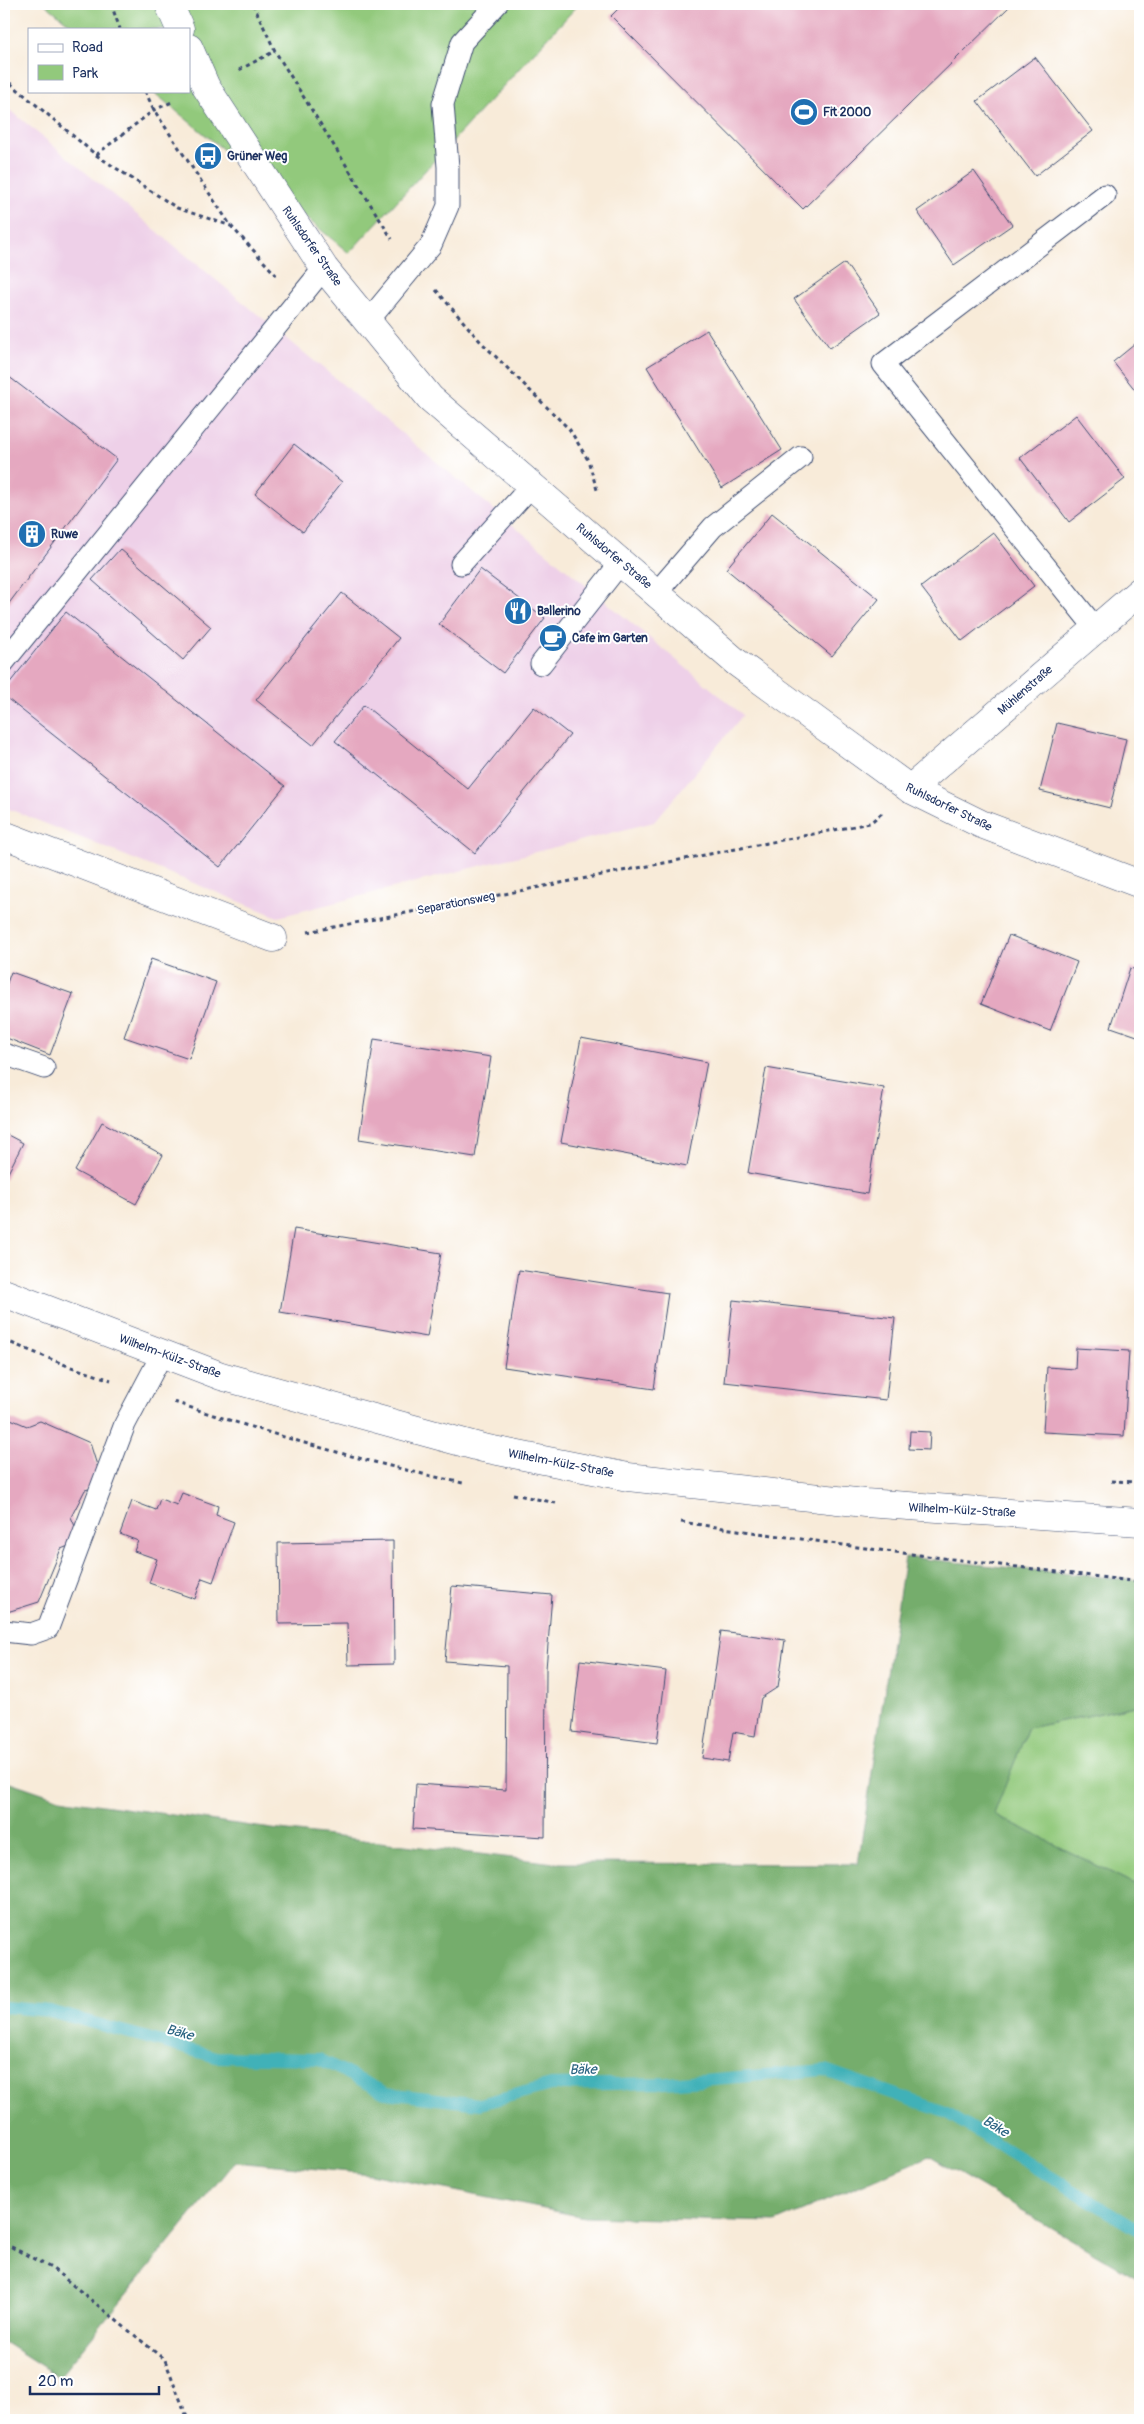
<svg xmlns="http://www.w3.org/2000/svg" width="1144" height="2424" font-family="Pangolin,sans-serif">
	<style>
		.built { fill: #eed0e8 }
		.green { fill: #92c97c; stroke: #567c6d }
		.forest { fill: #75ad6c; stroke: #486e65 }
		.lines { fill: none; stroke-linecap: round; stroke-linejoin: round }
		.stream { stroke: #40b1b8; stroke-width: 12 }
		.building { fill: #e5a8c0 }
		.lane-casing { stroke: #3c4b70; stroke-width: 23 }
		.street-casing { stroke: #3c4b70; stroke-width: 29 }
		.secondary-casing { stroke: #3c4b70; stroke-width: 29 }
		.path { stroke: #3c4b70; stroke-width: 3; stroke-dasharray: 4 4; stroke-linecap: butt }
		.lane { stroke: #fff; stroke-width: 21 }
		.street { stroke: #fff; stroke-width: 28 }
		.secondary { stroke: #fff; stroke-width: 28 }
		.labels { text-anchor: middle; stroke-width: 4; stroke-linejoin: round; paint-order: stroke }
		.poi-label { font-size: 12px; font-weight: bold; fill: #1b2f5e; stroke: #fff; text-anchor: start }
		.street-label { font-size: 12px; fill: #1b2f5e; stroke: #fff }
		.water-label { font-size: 14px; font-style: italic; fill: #2a6382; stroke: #fff }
	</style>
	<rect width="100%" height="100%" fill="#fff"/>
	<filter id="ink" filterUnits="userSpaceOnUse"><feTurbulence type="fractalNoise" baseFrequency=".02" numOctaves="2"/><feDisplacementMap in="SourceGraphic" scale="10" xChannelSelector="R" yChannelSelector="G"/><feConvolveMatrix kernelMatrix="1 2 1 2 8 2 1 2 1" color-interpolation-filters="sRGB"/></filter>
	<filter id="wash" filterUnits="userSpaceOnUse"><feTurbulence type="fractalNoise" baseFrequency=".0096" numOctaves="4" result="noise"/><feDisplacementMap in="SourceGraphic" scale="20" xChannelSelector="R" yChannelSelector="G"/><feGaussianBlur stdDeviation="1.12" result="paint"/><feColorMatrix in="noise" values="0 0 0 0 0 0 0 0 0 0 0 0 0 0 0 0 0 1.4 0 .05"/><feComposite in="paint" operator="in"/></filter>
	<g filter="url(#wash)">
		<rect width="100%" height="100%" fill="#f8ebd9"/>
		<path class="built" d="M4 105 743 715 654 822 278 917 4 807Z"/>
		<path class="green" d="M45 4H579L349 253 152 91H189V29H76Z
			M1140 1705V1887L993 1814 1028 1728Z"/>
		<path class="forest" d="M905 1557 1140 1581V1705L1028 1728 994 1814 1140 1887V2280L929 2156 775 2222 584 2217 370 2174 235 2161 59 2377 4 2342V1780L60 1799 272 1829 554 1863 858 1864Z"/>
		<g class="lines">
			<path class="stream" d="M4 2007 50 2011 216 2057 319 2059 386 2093 480 2104 551 2085 666 2083 825 2070 945 2112 1140 2231"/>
		</g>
		<g id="blocks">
			<path class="building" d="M623 4H1012L803 209 611 16Z
				M1035 57 1093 131 1035 176 977 101Z
				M974 171 1012 225 954 265 917 211Z
				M845 263 880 313 830 348 794 299Z
				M707 330 782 450 722 488 647 367Z
				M1140 340V396L1113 362Z
				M4 373 117 459 4 610Z
				M1076 415 1125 479 1069 522 1020 458Z
				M294 444 342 482 303 532 255 494Z
				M772 513 879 599 832 656 726 569Z
				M993 532 1034 586 962 641 921 587Z
				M120 549 211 627 183 660 92 580Z
				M480 569 545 618 503 673 439 624Z
				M342 593 399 638 313 745 256 700Z
				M66 612 285 786 220 867 4 696V690Z
				M364 705 468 789 534 707 570 735 475 853 335 741Z
				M1057 723 1126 739 1110 808 1040 791Z
				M1009 935 1077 962 1050 1031 981 1004Z
				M151 959 216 982 189 1059 124 1037Z
				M1130 968 1140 971V1037L1111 1027Z
				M11 972 73 994 50 1055 4 1037V991Z
				M581 1038 707 1062 687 1166 561 1142Z
				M374 1039 491 1057 475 1157 359 1139Z
				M766 1068 884 1088 867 1194 748 1173Z
				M102 1122 163 1155 136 1204 75 1171Z
				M4 1133 23 1143 4 1181Z
				M294 1229 441 1253 427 1337 280 1312Z
				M519 1270 668 1293 654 1389 504 1367Z
				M733 1300 895 1318 886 1400 724 1382Z
				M1076 1348 1129 1351 1124 1436 1043 1432 1047 1367 1075 1369Z
				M6 1417 27 1426 40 1421 90 1443 100 1475 96 1487 85 1490 71 1517 77 1531 71 1545 61 1549 39 1602 4 1613V1418Z
				M910 1431 930 1432 929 1450 909 1449Z
				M182 1493 218 1506 216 1515 234 1522 213 1582 202 1578 195 1599 149 1583 157 1559 134 1551 138 1541 120 1534 132 1501 156 1510 160 1499 177 1505Z
				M393 1541 394 1664 348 1665 347 1623 279 1624 278 1543Z
				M452 1586 552 1595 546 1669 545 1837 413 1829 416 1784 506 1790 507 1666 445 1661Z
				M721 1631 785 1640 778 1687 761 1698 755 1736 733 1732 728 1762 702 1758Z
				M580 1660 666 1671 657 1743 572 1732Z"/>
		</g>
	</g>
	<g filter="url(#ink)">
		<use href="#blocks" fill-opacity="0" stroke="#3c4b70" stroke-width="1"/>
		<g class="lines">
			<defs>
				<path id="lane" d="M368 321 431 245 448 206V167L443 104 462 42 497 4
					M461 564 532 485
					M657 592 713 527 801 457
					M1096 629 883 364 1105 195
					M4 662 324 268
					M541 664 621 562
					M4 1054 44 1068
					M4 1631 31 1634 48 1628 125 1424 162 1354"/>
				<path id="street" d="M910 789 1140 591
					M4 835 273 938"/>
				<path id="secondary" d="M169 4 180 29
					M189 48 206 87 324 268 430 398 736 662 910 789 981 824 1140 884
					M4 1293 221 1376 483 1448 628 1477 865 1503 1140 1522"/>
			</defs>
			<use href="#lane" class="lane-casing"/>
			<use href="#street" class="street-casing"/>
			<use href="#secondary" class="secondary-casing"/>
			<path class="path" d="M111 4 120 29
				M253 4 275 51 392 239
				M239 70 275 51
				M4 78 96 155 154 110 172 102
				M145 91 154 110 231 226 276 275
				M96 155 177 208 231 226
				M436 290 480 341 570 430 588 460 598 493
				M308 932 870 823 882 813
				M4 1340 68 1366 111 1380
				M174 1402C269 1434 365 1462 463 1483
				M1111 1481 1140 1482
				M513 1494 556 1503
				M681 1522 886 1551 1140 1582
				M4 2243 53 2269 165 2360 188 2420"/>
			<use href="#lane" class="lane"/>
			<use href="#street" class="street"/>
			<use href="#secondary" class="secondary"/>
		</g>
	</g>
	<defs>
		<symbol id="stadium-disc" viewBox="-11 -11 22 22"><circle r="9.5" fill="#1f6fb2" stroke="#fff"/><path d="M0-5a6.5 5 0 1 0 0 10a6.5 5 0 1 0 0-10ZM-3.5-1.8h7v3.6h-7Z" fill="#fff"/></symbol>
		<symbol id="bus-disc" viewBox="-11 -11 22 22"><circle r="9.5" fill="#1f6fb2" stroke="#fff"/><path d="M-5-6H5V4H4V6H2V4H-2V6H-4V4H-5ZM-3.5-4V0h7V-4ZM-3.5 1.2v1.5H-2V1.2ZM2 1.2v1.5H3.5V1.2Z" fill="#fff"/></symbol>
		<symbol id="building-disc" viewBox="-11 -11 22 22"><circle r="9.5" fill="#1f6fb2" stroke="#fff"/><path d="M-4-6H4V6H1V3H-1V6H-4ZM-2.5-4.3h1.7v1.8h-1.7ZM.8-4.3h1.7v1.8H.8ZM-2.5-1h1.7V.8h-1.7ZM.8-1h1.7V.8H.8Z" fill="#fff"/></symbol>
		<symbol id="restaurant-disc" viewBox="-11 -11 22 22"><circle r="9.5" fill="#1f6fb2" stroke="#fff"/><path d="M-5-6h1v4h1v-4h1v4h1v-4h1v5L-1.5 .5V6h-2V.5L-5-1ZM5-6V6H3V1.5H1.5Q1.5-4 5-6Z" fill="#fff"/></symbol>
		<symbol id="cafe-disc" viewBox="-11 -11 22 22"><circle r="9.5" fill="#1f6fb2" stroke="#fff"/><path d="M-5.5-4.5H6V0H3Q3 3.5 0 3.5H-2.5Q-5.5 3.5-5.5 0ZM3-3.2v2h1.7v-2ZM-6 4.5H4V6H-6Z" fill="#fff"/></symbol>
	</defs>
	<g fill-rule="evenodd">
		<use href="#stadium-disc" x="788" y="96" width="32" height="32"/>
		<use href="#bus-disc" x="192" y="140" width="32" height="32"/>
		<use href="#building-disc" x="16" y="518" width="32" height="32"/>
		<use href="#restaurant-disc" x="502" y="595" width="32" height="32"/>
		<use href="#cafe-disc" x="537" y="622" width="32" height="32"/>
	</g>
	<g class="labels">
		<g class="poi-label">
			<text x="823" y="116">Fit 2000</text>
			<text x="227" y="160">Grüner Weg</text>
			<text x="51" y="538">Ruwe</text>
			<text x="537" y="615">Ballerino</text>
			<text x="572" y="642">Cafe im Garten</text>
		</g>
		<g class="street-label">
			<text transform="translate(312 246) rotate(55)" y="4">Ruhlsdorfer Straße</text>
			<text transform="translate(614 556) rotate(40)" y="4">Ruhlsdorfer Straße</text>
			<text transform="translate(1025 690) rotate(-41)" y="4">Mühlenstraße</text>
			<text transform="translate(949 807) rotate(26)" y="4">Ruhlsdorfer Straße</text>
			<text transform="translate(456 903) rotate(-11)" y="4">Separationsweg</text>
			<text transform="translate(170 1356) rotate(20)" y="4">Wilhelm-Külz-Straße</text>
			<text transform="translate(561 1463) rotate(11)" y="4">Wilhelm-Külz-Straße</text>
			<text transform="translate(962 1510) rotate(3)" y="4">Wilhelm-Külz-Straße</text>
		</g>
		<g class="water-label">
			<text transform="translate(180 2032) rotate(15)" y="5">Bäke</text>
			<text transform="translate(583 2069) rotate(-1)" y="5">Bäke</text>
			<text transform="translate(996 2126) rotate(31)" y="5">Bäke</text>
		</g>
	</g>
	<rect width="1144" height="2424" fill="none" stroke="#fff" stroke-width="20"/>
	<rect x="28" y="28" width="162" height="65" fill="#ffffff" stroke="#a4acbf"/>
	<rect x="38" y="44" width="25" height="8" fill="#ffffff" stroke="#a4acbf"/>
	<text x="72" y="52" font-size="15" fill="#1b2f5e">Road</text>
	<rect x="38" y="65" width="25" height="15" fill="#92c97c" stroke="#a4acbf"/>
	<text x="72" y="78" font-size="15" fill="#1b2f5e">Park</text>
	<path d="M30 2386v8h129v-8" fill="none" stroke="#1b2f5e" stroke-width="2.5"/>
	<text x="38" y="2386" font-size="15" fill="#1b2f5e" stroke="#ffffff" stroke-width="4" paint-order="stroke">20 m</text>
</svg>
